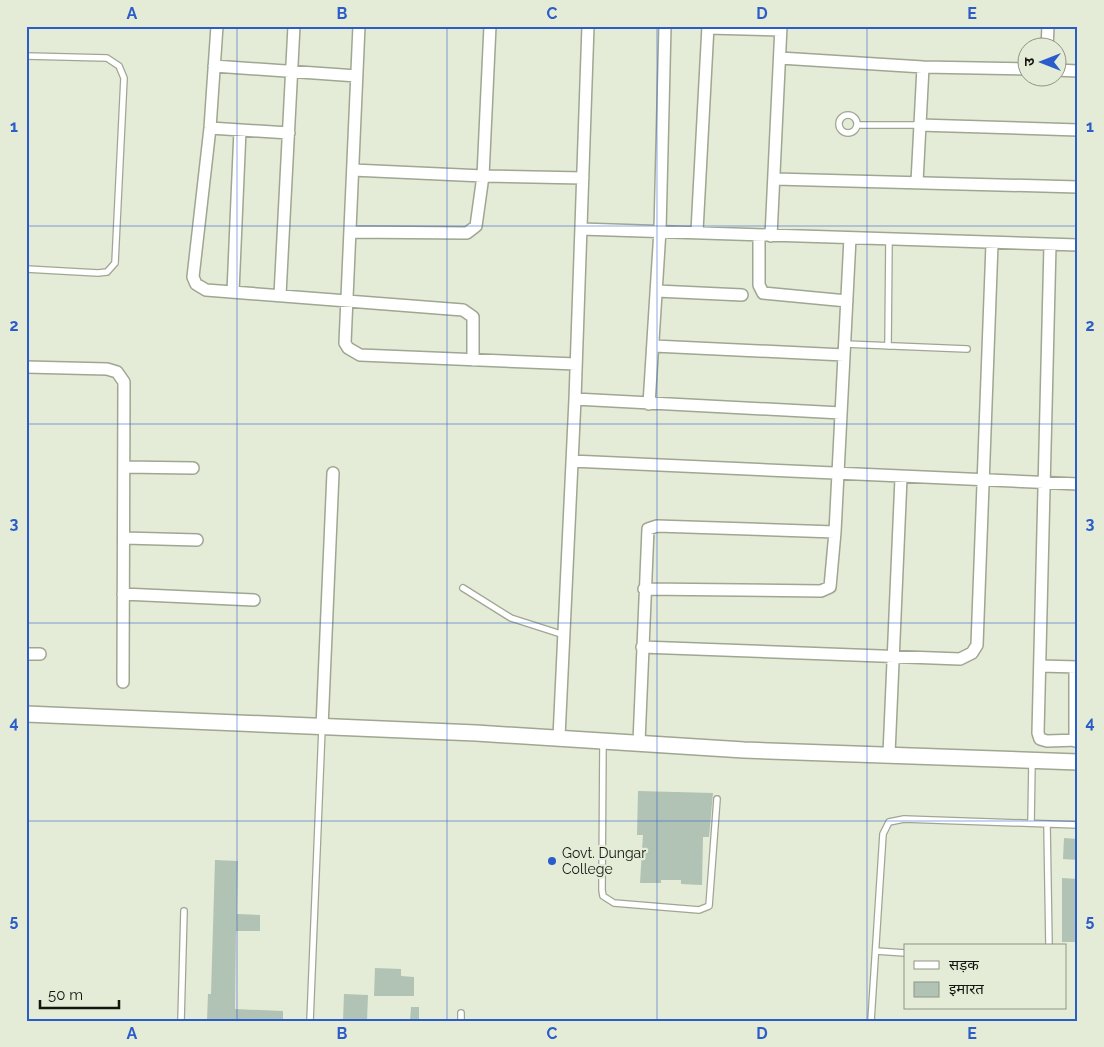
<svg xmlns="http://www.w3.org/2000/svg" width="1104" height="1047" font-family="Raleway,'Noto Sans Devanagari',sans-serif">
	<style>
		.building { fill: #b1c3b4 }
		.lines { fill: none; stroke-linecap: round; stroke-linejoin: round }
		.service-casing { stroke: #9fa692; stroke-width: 8 }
		.minor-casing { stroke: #9fa692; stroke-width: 14 }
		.tertiary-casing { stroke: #9fa692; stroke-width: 18 }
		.service { stroke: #fff; stroke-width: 5.5 }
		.minor { stroke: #fff; stroke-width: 11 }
		.tertiary { stroke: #fff; stroke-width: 15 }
		.grid { fill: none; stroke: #2b5ccb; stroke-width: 1; stroke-opacity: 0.55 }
		.poi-dot { fill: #2b5ccb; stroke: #e4ebd6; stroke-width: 2 }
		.labels { text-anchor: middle; stroke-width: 4.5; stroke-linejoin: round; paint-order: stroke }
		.poi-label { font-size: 14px; fill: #13160f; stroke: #e4ebd6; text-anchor: start }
		.neatline { fill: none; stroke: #2b5ccb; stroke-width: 2 }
		.grid-label { font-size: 16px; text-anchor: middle; font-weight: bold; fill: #2b5ccb }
	</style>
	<rect width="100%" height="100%" fill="#e4ebd6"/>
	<path class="building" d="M638 791 713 793 709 837H703L702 885 681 884V880H661V883H640L643 835H637Z
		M1064 838 1078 839V860L1063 859Z
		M215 860 238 861 237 914 260 915V931H236L235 1009 283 1011V1021H207L208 994H211Z
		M1062 878 1078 879V942H1062Z
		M375 968 401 969V976L414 977V996H374Z
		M344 994 368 995 367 1021H343Z
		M411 1007H419V1021H410Z"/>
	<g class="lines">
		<defs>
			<path id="service" d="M26 56 107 58 119 66 124 78 115 263 107 272 98 273 26 269
				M839 124a9 9 0 1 1 18 0a9 9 0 1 1-18 0Z
				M857 125H919
				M845 344 967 349
				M888 346 889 240
				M463 588 511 618 564 635
				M603 741 602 890 603 896 614 903 699 910 709 906 717 799
				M1031 823 1032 762
				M1047 825 1049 946
				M876 951 905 953
				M181 1021 184 911
				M310 1021 322 728
				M461 1021V1013
				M871 1021 883 834 889 822 904 819 1078 825"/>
			<path id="minor" d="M217 26 210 128 193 277 196 284 206 290 463 310 473 317V360
				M359 26 345 343 348 348 360 355 576 364
				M708 28 781 30
				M1047 48 1048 26
				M780 58 923 67 1026 69
				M214 66 357 76
				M1056 70 1078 71
				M919 125 1078 130
				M210 128 289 133
				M353 170 483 176 583 178
				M775 179 1078 187
				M917 182 923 67
				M581 229 1078 245
				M697 231 708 26
				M350 232 467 233 476 226 483 176 490 26
				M759 236V285L763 293 847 301
				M771 236 781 26
				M1050 245 1038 733 1040 739 1047 741 1078 740
				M657 291 742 295
				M233 292 240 130
				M280 295 294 26
				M654 346 844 355
				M26 367 107 369 117 372 124 382 123 682
				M575 399 841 413
				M649 404 660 230 665 26
				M572 461 1078 484
				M124 467 193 468
				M124 538 197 540
				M644 589 821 591 830 587 835 532 850 238
				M123 594 254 600
				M642 647 960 659 972 653 977 645 992 244
				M26 654H40
				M1040 666 1078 667
				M322 727 333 473
				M559 737 575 399 588 26
				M1075 741V667
				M639 742 648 529 657 526 835 532
				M889 754 901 478"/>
			<path id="tertiary" d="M26 714 476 733 744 750 1078 762"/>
		</defs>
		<use href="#service" class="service-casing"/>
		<use href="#minor" class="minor-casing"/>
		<use href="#tertiary" class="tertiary-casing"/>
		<use href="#service" class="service"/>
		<use href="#minor" class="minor"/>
		<use href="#tertiary" class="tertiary"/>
	</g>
	<path class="grid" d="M237 26V1021M447 26V1021M657 26V1021M867 26V1021M26 226H1078M26 424H1078M26 623H1078M26 821H1078"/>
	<circle class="poi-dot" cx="552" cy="861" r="5"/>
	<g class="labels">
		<g class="poi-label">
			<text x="562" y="858">Govt. Dungar<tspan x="562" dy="16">College</tspan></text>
		</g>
	</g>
	<rect width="1104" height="1047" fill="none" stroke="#e4ebd6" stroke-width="55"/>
	<rect x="904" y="944" width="162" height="65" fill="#e4ebd6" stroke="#909686"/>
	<rect x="914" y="961" width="25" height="8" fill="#ffffff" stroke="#909686"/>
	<text x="949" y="970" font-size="15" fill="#13160f">सड़क</text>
	<rect x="914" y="982" width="25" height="15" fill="#b1c3b4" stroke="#909686"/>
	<text x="949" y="994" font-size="15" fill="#13160f">इमारत</text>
	<g transform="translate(1042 62) rotate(270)"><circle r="24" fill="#e4ebd6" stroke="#909686"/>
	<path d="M0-4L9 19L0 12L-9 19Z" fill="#2b5ccb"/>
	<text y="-8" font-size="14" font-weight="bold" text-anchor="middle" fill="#13160f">उ</text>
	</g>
	<path d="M40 1000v8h79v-8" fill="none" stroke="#13160f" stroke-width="2.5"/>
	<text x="48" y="1000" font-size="15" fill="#13160f" stroke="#e4ebd6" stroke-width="4" paint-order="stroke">50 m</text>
	<rect x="28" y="28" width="1048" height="992" class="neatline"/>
	<g class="grid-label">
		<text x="132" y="19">A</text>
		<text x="342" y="19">B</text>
		<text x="552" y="19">C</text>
		<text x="762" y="19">D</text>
		<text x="972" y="19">E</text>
		<text x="14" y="132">1</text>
		<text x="1090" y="132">1</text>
		<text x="14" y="331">2</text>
		<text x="1090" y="331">2</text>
		<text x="14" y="529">3</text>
		<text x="1090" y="529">3</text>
		<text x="14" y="728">4</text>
		<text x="1090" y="728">4</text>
		<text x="14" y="926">5</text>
		<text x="1090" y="926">5</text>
		<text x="132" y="1039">A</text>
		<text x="342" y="1039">B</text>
		<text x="552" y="1039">C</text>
		<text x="762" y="1039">D</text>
		<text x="972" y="1039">E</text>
	</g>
</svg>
